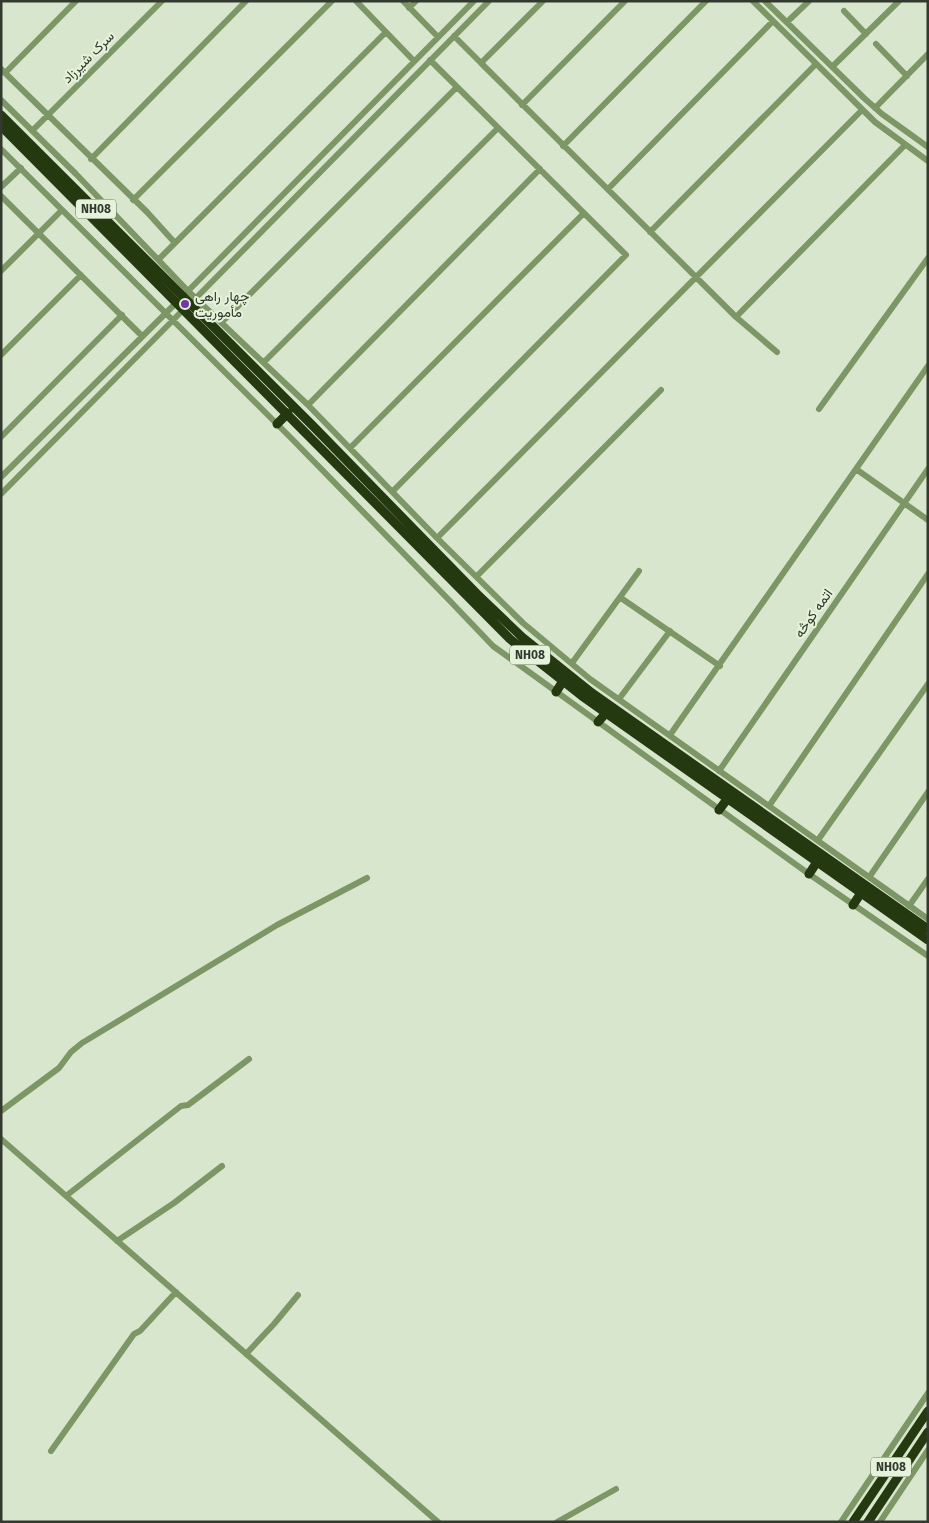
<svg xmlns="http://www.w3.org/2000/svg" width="929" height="1523" font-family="'Fira Sans',Vazirmatn,sans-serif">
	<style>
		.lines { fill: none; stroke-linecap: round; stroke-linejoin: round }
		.minor { stroke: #7c9765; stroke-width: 6 }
		.highway { stroke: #253910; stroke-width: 9 }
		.poi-dot { fill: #7134a9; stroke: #e5f3da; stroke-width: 2 }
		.labels { text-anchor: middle; stroke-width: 4; stroke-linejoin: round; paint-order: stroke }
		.shield { fill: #e5f3da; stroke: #687162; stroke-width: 1 }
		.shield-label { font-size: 12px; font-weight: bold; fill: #33392f }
		.street-label { font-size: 14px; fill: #33392f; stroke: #e5f3da }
		.poi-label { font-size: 14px; fill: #33392f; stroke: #e5f3da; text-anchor: start }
	</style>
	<rect width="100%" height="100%" fill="#d8e6cd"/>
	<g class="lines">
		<path class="minor" d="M356 1 414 61
			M403 1 438 37
			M753 1 875 122 928 161
			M765 1 864 98 882 114 928 147
			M409 8 416 1
			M844 11 866 34
			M787 22 809 1
			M454 36 481 63 543 1
			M876 44 907 76
			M481 63 736 317 777 352
			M832 67 899 1
			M1 69 147 212 175 243
			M5 73 76 1
			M1 100 76 174 188 291 308 405 437 538 523 623 590 679 928 919
			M522 105 625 1
			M875 108 928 54
			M32 131 162 1
			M563 146 706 1
			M1 149 292 439 450 601 493 646 809 874 928 956
			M91 159 246 1
			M1 187 21 168
			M608 189 773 21
			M1 196 142 336
			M133 200 332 1
			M650 232 816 64
			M159 259 386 32
			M1 271 62 210
			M187 292 474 1
			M194 300 489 1
			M736 317 905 145
			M222 322 457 87
			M1 355 81 275
			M264 362 498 128
			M308 405 540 169
			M819 409 928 258
			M1 437 122 315
			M350 448 584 213
			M856 469 928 520
			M1 477 178 301
			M393 491 626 255 430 60
			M1 494 185 308
			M437 538 862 110
			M477 576 661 390
			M621 598 720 666
			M572 663 639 571
			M619 699 670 631
			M670 735 928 366
			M719 771 928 469
			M769 806 928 574
			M818 840 928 684
			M870 876 928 792
			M909 906 928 879
			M1 1111 59 1068 71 1052 82 1043 277 925 367 878
			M1 1139 438 1522
			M66 1196 181 1106 188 1105 249 1059
			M117 1241 174 1203 222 1166
			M246 1354 274 1324 298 1295
			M51 1451 134 1334 140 1331 176 1292
			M557 1522 616 1489
			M841 1522 928 1393
			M880 1522 928 1450"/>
		<path class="highway" d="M1 115 313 426 477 594 522 637 592 693 928 929
			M1 126 510 639 582 696 928 940
			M277 424 288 413
			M556 692 563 681
			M598 722 606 713
			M719 810 728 798
			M809 874 817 862
			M853 905 861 893
			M853 1522 928 1411
			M868 1522 928 1432"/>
	</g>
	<circle class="poi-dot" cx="185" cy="304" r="5"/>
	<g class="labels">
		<g class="shield">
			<rect x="76" y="199.5" width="40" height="19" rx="4"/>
			<rect x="510" y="645.5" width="40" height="19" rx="4"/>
			<rect x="871" y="1457.5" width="40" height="19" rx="4"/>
		</g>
		<g class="shield-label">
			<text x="96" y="213">NH08</text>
			<text x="530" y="659">NH08</text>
			<text x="891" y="1471">NH08</text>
		</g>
		<g class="street-label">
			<text transform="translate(88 57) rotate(-45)" y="5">سرک شیرزاد</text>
			<text transform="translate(813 613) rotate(-55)" y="5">اتمه کوڅه</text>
		</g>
		<g class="poi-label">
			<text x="195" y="301">چهار راهی<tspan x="195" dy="16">مأموریت</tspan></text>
		</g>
	</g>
	<rect width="929" height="1523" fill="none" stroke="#33392f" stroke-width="5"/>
</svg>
